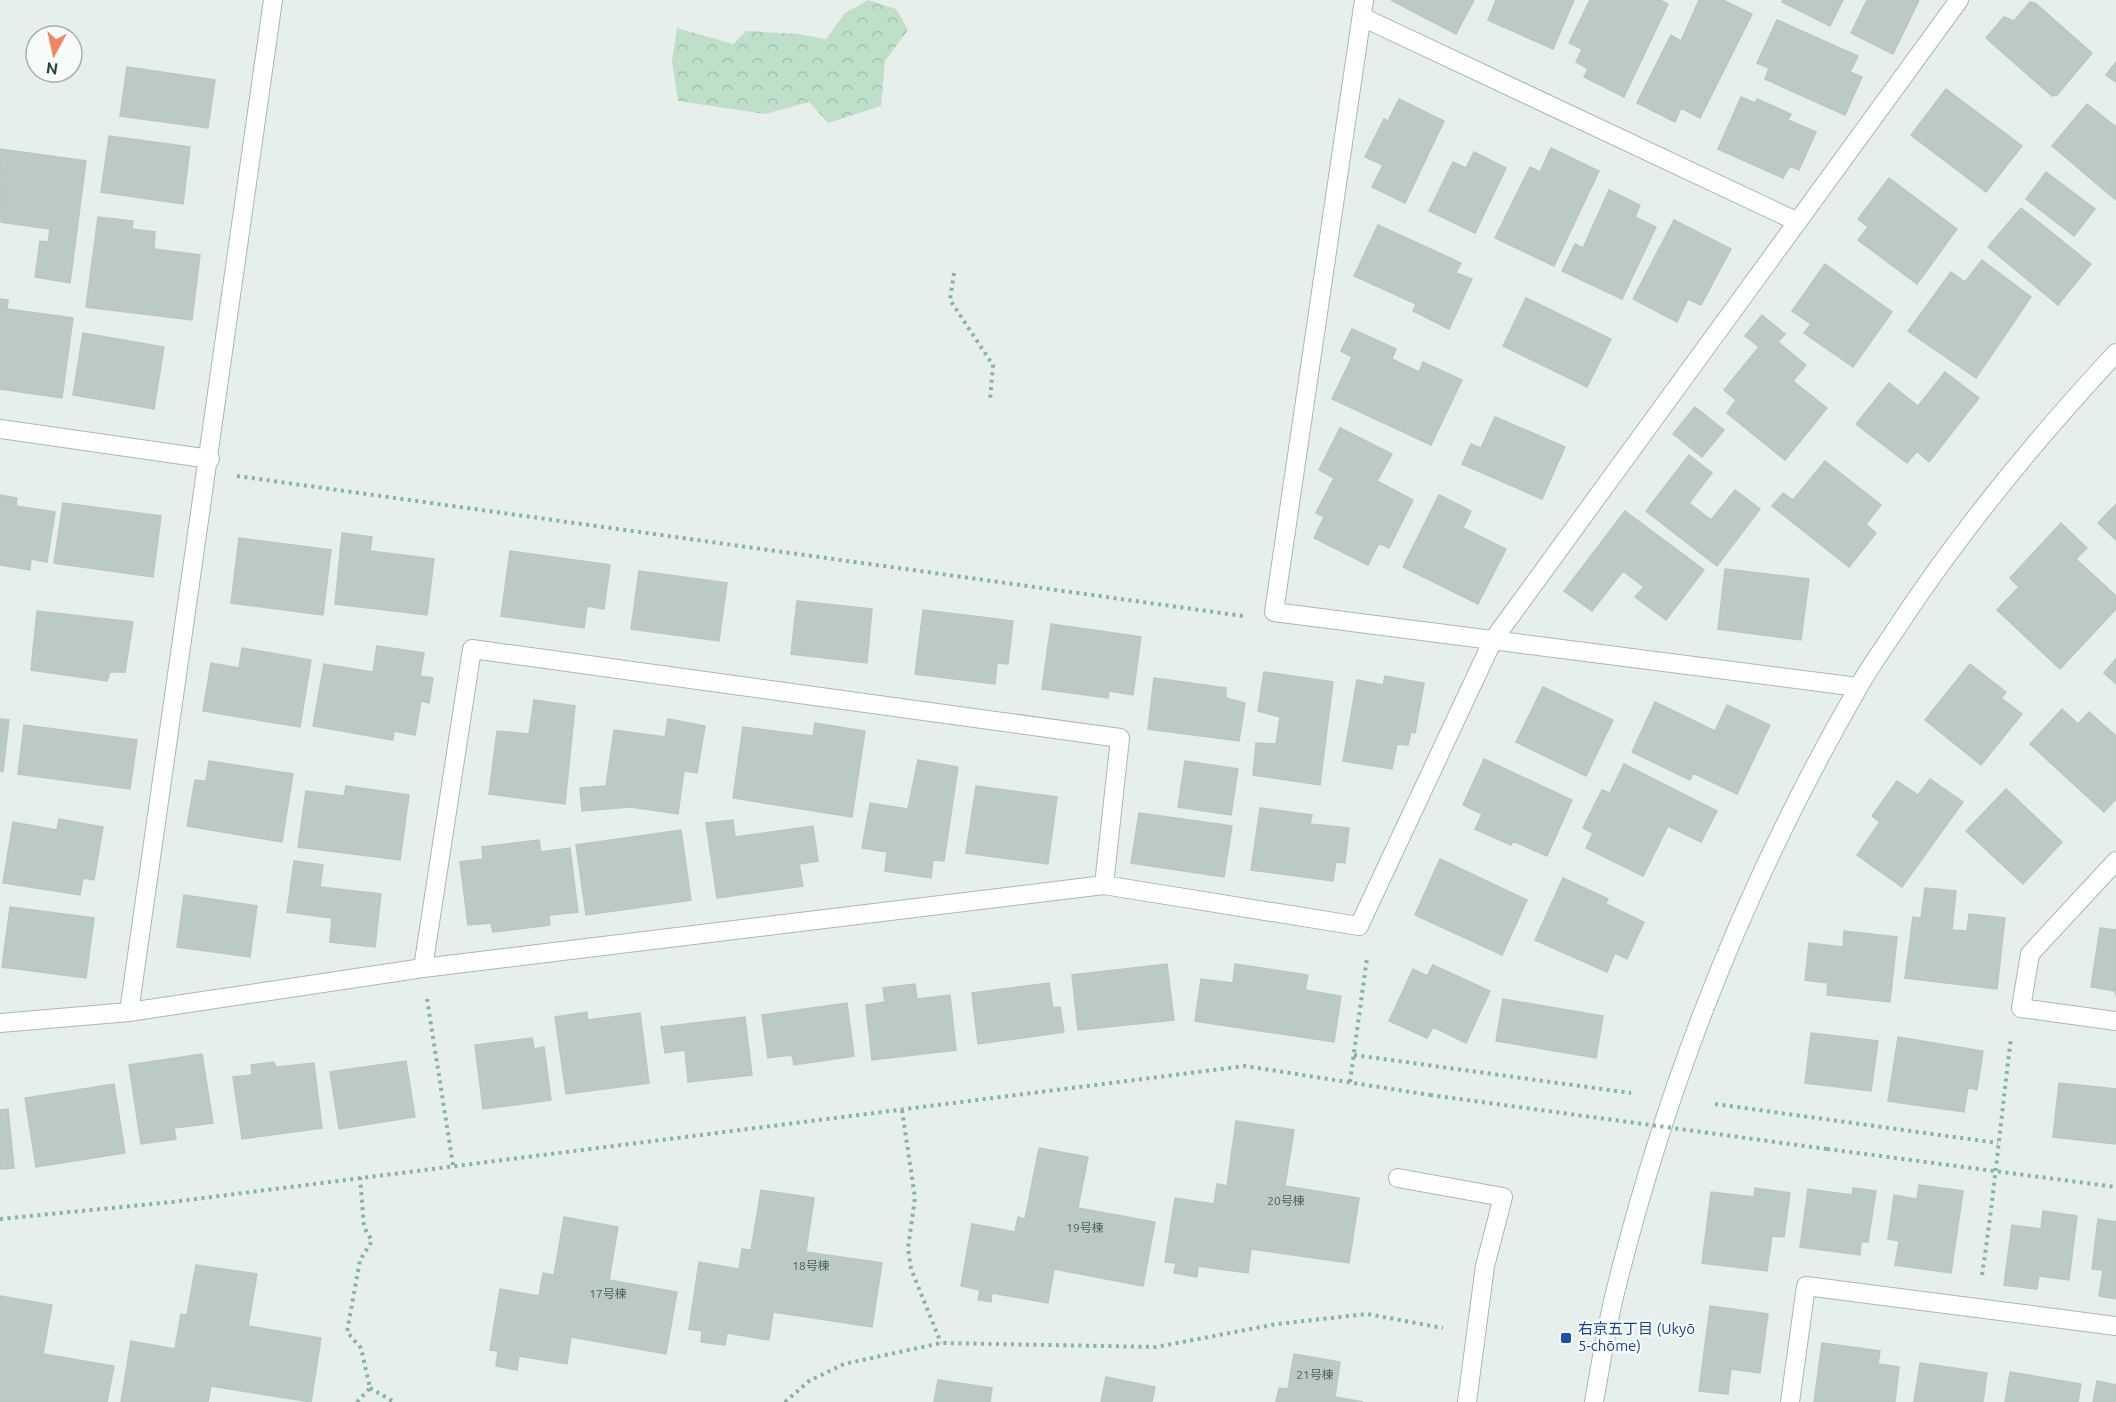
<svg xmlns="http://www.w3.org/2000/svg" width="2116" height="1402" font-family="Ubuntu,'Noto Sans JP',sans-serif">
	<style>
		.forest { fill: url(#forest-crowns) }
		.building { fill: #bbcac4; stroke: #b8c9c2; stroke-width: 1.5 }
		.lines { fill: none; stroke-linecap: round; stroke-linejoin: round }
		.lane-casing { stroke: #a8b8b2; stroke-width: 20 }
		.street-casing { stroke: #a8b8b2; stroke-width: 20 }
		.secondary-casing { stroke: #a4bbb3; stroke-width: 20 }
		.path { stroke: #86b3a5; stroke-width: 4; stroke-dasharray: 3 4.5; stroke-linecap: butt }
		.lane { stroke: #fff; stroke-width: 18 }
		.street { stroke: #fff; stroke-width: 18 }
		.secondary { stroke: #fff; stroke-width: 18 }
		.path-bridge { stroke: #86b3a5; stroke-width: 4; stroke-dasharray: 3 4.5; stroke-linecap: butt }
		.transit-dot { fill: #1a4fb4; stroke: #f7fbf9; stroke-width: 2 }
		.labels { text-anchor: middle; stroke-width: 4.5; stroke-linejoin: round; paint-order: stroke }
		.number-label { font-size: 12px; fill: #4a645c }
		.transit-label { font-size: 15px; fill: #164399; stroke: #f7fbf9; text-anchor: start }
	</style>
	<defs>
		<pattern id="forest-crowns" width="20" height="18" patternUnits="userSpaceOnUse" patternTransform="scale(1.5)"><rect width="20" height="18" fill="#bfe0c8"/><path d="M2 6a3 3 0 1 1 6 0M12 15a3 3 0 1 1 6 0" fill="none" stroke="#a4c1ad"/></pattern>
	</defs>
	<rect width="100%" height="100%" fill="#e6efeb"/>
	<path class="forest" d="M868 0 896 9 908 30 885 61 881 106 828 123 809 102 765 114 678 101 672 61 677 28 733 44 746 31 798 34 826 39 845 13Z"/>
	<path class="building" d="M1391 0H1474L1456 34Z
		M1496 0H1574L1553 49 1488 20Z
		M1590 0H1660L1668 4 1624 97 1584 77 1588 69 1576 62 1582 49 1569 43Z
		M1699 0H1723L1752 14 1700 118 1681 108 1675 122 1637 103 1671 35 1681 41Z
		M1783 0H1843L1830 26 1782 2Z
		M1867 0H1919L1893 54 1851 33Z
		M2030 2 2035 3 2092 53 2057 95 2052 96 1986 38 2004 17 2014 21Z
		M1777 20 1858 56 1850 72 1862 77 1845 115 1765 79 1769 68 1757 63Z
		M2116 62V82L2106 75Z
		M127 67 215 80 208 128 120 116Z
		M1946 89 2022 146 1986 192 1911 135Z
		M1741 97 1755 103 1757 99 1791 114 1788 120 1816 132 1799 170 1790 166 1783 178 1718 149Z
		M1399 99 1444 121 1405 203 1372 187 1383 165 1365 157 1384 119 1388 121Z
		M2087 104 2116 127V200L2052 146Z
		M109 136 190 147 183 204 101 192Z
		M1551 148 1599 171 1554 266 1495 238 1530 167 1540 172Z
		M0 149 86 161 70 283 35 277 40 241 48 242 50 229 1 222Z
		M1474 152 1506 168 1475 233 1429 211 1453 162 1466 168Z
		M2046 172 2095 209 2074 236 2026 199Z
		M1889 178 1957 229 1917 284 1858 240 1868 227 1858 219Z
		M1609 190 1640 205 1635 217 1656 227 1622 299 1562 271 1575 244 1583 248Z
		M2021 208 2091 264 2058 305 1988 247Z
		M98 217 133 221 132 229 155 232 154 249 200 255 192 320 86 307Z
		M1674 220 1731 249 1701 305 1688 299 1677 322 1633 299Z
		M1378 225 1461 263 1456 273 1472 279 1449 329 1413 311 1416 304 1354 276Z
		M1982 260 2031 297 1976 378 1908 331 1951 272 1965 282Z
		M1825 264 1892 312 1853 367 1804 333 1811 324 1792 311Z
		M1526 298 1611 339 1587 387 1503 346Z
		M0 299 8 300 7 309 73 318 62 398 0 389Z
		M1762 315 1785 334 1778 342 1806 365 1793 381 1827 408 1785 460 1727 413 1736 400 1724 390 1759 347 1745 336Z
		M1352 329 1396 349 1392 359 1419 372 1423 362 1462 380 1431 445 1332 399 1352 357 1341 351Z
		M83 333 164 347 154 409 73 395Z
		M1945 372 1979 398 1929 462 1917 451 1907 463 1856 424 1889 383 1918 406Z
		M1695 407 1724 430 1702 457 1673 434Z
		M1495 417 1565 447 1542 499 1462 464 1471 444 1481 448Z
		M1340 428 1392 454 1377 481 1413 500 1389 548 1379 543 1368 565 1314 538 1324 517 1316 513 1334 478 1319 470Z
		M1689 455 1712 473 1689 503 1711 520 1735 490 1760 509 1717 566 1646 511Z
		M1825 461 1881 505 1866 524 1876 533 1849 567 1772 506 1783 493 1793 500Z
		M0 495 17 498 16 506 55 512 47 562 31 559 30 570 0 565Z
		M1439 495 1471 511 1463 528 1506 549 1478 604 1403 567Z
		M63 503 161 516 153 577 54 563Z
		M2116 504V540L2098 523Z
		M1625 511 1704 570 1666 620 1635 597 1644 587 1623 571 1592 611 1564 591Z
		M2061 523 2087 548 2076 559 2116 596V609L2060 669 1997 610 2019 587 2010 578Z
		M342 533 372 537 370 551 434 559 427 615 335 604Z
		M239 538 331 550 323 615 231 603Z
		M510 551 610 565 604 609 587 606 584 628 501 616Z
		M1725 569 1809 579 1801 640 1718 629Z
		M639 571 727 583 719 641 631 629Z
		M797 601 872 609 867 663 791 654Z
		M923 610 1013 621 1008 664 997 663 995 684 915 674Z
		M37 611 133 622 125 672H110L107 681 31 670Z
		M1051 624 1141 637 1133 695 1109 691 1108 698 1042 689Z
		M377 646 424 653 420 676 433 678 429 703 421 701 415 735 394 731 393 740 313 726 324 664 373 672Z
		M242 648 311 660 300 727 203 711 211 663 239 668Z
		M2116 659V684L2104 673Z
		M1970 664 2006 692 2001 698 2022 714 1981 765 1925 720Z
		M1264 672 1333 682 1320 785 1253 775 1256 743 1276 744 1280 717 1258 711Z
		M1385 676 1424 683 1415 733 1411 732 1408 745 1397 744 1392 769 1343 761 1357 680 1383 685Z
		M1154 678 1226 688V698L1245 703 1239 741 1148 729Z
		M1543 687 1613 720 1586 776 1516 742Z
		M534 700 575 706 565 804 489 794 497 731 529 734Z
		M1655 702 1715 731 1727 705 1770 725 1737 794 1693 773 1690 780 1632 752Z
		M2062 709 2078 724 2089 712 2116 736V799L2104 812 2030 744Z
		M0 719 9 720 3 772 0 771Z
		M668 719 705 726 697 773 684 771 678 814 631 807 582 811 580 788 606 786 614 730 665 737Z
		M815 723 865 731 852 817 733 798 743 727 813 736Z
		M24 725 137 740 130 789 18 774Z
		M1484 759 1572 800 1547 856 1513 841 1511 845 1475 829 1482 814 1463 805Z
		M918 760 958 767 944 861 933 860 931 878 885 871 887 852 862 848 870 803 908 809Z
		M209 761 293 774 282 842 187 826 195 780 206 781Z
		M1185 761 1238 769 1231 815 1178 807Z
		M1624 764 1717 811 1701 842 1668 826 1643 876 1586 848 1593 833 1583 828 1602 790 1610 793Z
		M1930 779 1963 802 1902 887 1857 855 1880 822 1872 816 1897 781 1918 795Z
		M346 786 409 795 400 860 298 847 306 791 344 796Z
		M976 786 1057 797 1048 864 966 853Z
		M2006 789 2062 842 2023 884 1966 831Z
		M1260 808 1312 815 1310 824 1349 828 1345 863 1336 862 1333 881 1251 870Z
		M1139 813 1232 826 1224 877 1131 863Z
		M59 819 103 827 94 880 83 878 80 895 3 883 13 822 57 830Z
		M733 820 735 837 813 826 818 861 799 864 803 886 717 898 706 823Z
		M681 830 691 900 586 915 576 845Z
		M539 840 541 852 570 848 578 912 549 915 550 925 493 932 491 923 468 925 460 862 483 859 482 847Z
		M1440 859 1527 900 1502 955 1415 915Z
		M294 861 323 865 320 887 381 894 375 947 330 942 332 918 287 912Z
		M1563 878 1608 899 1606 904 1644 922 1627 959 1615 953 1607 972 1535 940Z
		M1925 888 1956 891 1952 930 1967 931 1969 914 2005 918 1997 989 1905 978 1913 917 1921 918Z
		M184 895 257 906 250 957 177 947Z
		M10 907 94 918 86 978 2 967Z
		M2100 928 2116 930V996L2115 991 2091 987Z
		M1844 931 1897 937 1890 1002 1827 995 1828 983 1805 980 1809 943 1843 947Z
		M1167 964 1174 1020 1078 1030 1072 975Z
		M1235 964 1308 975 1305 990 1341 996 1334 1042 1195 1021 1201 979 1233 983Z
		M1433 965 1490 991 1466 1043 1433 1027 1427 1038 1389 1021 1413 969 1427 976Z
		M1049 983 1053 1008 1060 1007 1064 1032 978 1044 972 993Z
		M915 984 917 999 950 995 956 1050 872 1060 866 1005 885 1002 883 988Z
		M1503 999 1603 1016 1596 1058 1496 1041Z
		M847 1003 854 1056 794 1065 792 1055 768 1058 762 1015Z
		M587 1012 588 1020 640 1013 649 1083 566 1094 555 1017Z
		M745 1017 752 1075 688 1082 685 1050 665 1053 661 1027Z
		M1811 1033 1878 1041 1871 1091 1805 1083Z
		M1898 1037 1983 1051 1977 1090 1968 1087 1964 1112 1888 1101Z
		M532 1038 534 1049 544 1047 551 1100 483 1109 475 1045Z
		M202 1054 213 1123 174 1128 176 1139 141 1144 129 1065Z
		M406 1061 415 1117 339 1129 330 1072Z
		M274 1062 276 1067 314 1063 322 1128 242 1139 233 1077 252 1075 251 1065Z
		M2059 1083 2116 1089V1144L2053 1137Z
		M114 1084 125 1153 36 1167 25 1098Z
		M8 1109 14 1168 0 1169V1110Z
		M1236 1121 1294 1130 1285 1186 1359 1198 1349 1263 1251 1249 1248 1273 1198 1266 1197 1277 1174 1273 1176 1263 1165 1262 1175 1198 1214 1204 1217 1184 1227 1186Z
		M1039 1148 1088 1157 1078 1208 1155 1222 1143 1286 1054 1269 1048 1303 992 1293 991 1302 978 1300 980 1290 961 1286 972 1224 1015 1232 1018 1217 1025 1219Z
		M1919 1185 1963 1191 1951 1273 1895 1265 1899 1241 1888 1239 1894 1195 1917 1199Z
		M1755 1188 1790 1193 1784 1237 1772 1236 1767 1271 1702 1263 1711 1192 1754 1197Z
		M1853 1188 1876 1191 1868 1242H1861L1860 1255 1800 1247 1808 1189 1852 1195Z
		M761 1190 814 1198 806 1252 882 1263 872 1327 773 1312 769 1340 727 1333 725 1345 701 1342 702 1331 689 1329 699 1262 739 1269 742 1249 751 1250Z
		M2043 1211 2077 1216 2069 1280 2039 1276 2037 1289 2004 1285 2012 1225 2041 1229Z
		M564 1217 618 1227 609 1280 677 1292 666 1354 571 1337 567 1364 519 1356 517 1370 496 1366 498 1351 490 1350 500 1289 539 1296 543 1273 554 1275Z
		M2098 1219 2116 1222V1299L2099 1296 2103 1270 2092 1269Z
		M196 1265 257 1274 248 1326 321 1338 311 1402 211 1386 208 1402H121L131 1341 175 1349 181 1314 187 1315Z
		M0 1296 52 1305 43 1354 114 1366 107 1402H0Z
		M1710 1306 1768 1314 1760 1373 1731 1369 1728 1394 1699 1391Z
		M1822 1343 1880 1351 1878 1364 1899 1367 1895 1402H1814Z
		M1294 1354 1340 1362 1335 1397 1363 1402H1276L1279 1388 1288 1389Z
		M1920 1363 1987 1373 1983 1402H1914Z
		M2010 1372 2081 1384 2078 1402H2005Z
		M1106 1377 1155 1387 1152 1402H1101Z
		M938 1380 992 1388 990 1402H934Z
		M2097 1381 2116 1385V1402H2093Z"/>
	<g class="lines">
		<defs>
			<path id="lane" d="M1398 1178 1503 1197 1485 1266 1467 1402"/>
			<path id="street" d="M1364 0 1274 612 1858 687
				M1362 17 1798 222
				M0 429 210 459
				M2116 861 2030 954 2021 1008 2116 1021
				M423 968 472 649 1120 738 1104 885
				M129 1012 273 0
				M0 1023 129 1012 423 968 1104 885 1359 926 1493 640 1959 0
				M1790 1402 1806 1286 2116 1326"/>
			<path id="secondary" d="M1594 1402C1601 1363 1607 1323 1617 1285 1669 1076 1750 875 1858 688 1870 666 1886 645 1900 623 1965 525 2036 439 2116 353"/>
		</defs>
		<use href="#lane" class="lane-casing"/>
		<use href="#street" class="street-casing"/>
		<use href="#secondary" class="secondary-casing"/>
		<path class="path" d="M954 273 950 300 993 365 990 400
			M237 476 1243 616
			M427 999 453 1165
			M1354 1055 1631 1093
			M1350 1082 1367 958
			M1715 1104 1998 1143
			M902 1110 915 1198 908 1248 911 1269 941 1343
			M1827 1149 2116 1187
			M0 1219 172 1202 1245 1066 1430 1095
			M1982 1275C1994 1196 2001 1117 2011 1038
			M370 1388 394 1402
			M357 1402 370 1388 361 1348 347 1332 360 1260 372 1241 364 1227 360 1177
			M785 1402 809 1381 844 1364 941 1343 1156 1347 1277 1324 1367 1314 1443 1328"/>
		<use href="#lane" class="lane"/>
		<use href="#street" class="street"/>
		<use href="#secondary" class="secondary"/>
		<path class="path-bridge" d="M1430 1095 1827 1149"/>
	</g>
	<rect class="transit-dot" x="1560" y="1332" width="12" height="12" rx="3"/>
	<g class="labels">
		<g class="number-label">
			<text x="1286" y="1205">20号棟</text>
			<text x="1085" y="1232">19号棟</text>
			<text x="811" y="1270">18号棟</text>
			<text x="608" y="1298">17号棟</text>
			<text x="1315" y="1379">21号棟</text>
		</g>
		<g class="transit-label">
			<text x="1578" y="1334">右京五丁目 (Ukyō<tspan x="1578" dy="17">5-chōme)</tspan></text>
		</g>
	</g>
	<g transform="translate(54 54) rotate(188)"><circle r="28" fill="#f7fbf9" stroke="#a3b1ad" stroke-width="1.5"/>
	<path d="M0-4.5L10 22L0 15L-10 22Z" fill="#f4845f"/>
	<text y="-9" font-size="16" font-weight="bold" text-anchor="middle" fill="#24423a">N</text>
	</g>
</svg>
